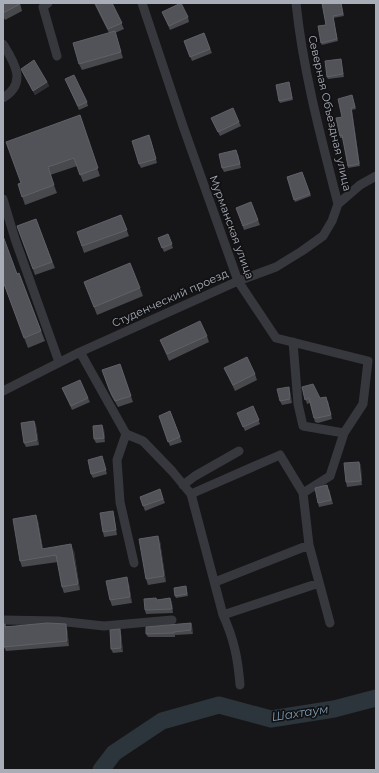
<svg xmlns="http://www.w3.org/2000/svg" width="379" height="773" font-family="Montserrat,sans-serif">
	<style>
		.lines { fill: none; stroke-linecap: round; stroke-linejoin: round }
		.river { stroke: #2c353c; stroke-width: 17 }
		.minor { stroke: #37383d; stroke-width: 9 }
		.wall { fill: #47494d }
		.shaded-wall { fill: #2f3033 }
		.building { fill: #525359; stroke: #5f6168 }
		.labels { text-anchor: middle; stroke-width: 3.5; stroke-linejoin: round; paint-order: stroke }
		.street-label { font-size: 11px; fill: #a8adb8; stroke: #111113 }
		.water-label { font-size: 12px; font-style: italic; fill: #7f9bb3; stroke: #111113 }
	</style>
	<rect width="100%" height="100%" fill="#161618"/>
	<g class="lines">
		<path class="river" d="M101 770 114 753 162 721 219 705 271 719 334 709 376 698"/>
		<path class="minor" d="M48 3 43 7 57 56
			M142 3 183 126 238 281 276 338 368 361 363 404 344 433 330 476 303 493 309 545 330 623
			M296 3C303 71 321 138 338 204
			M3 44C14 62 28 83 3 98
			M3 199 15 239 59 362
			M338 204 360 185 376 176
			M293 342 298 404 303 426 344 433
			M80 352 126 434 143 441 172 471 191 494 223 615C234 639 238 659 240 685
			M3 391 80 352 238 281 276 267 302 251 323 236 332 221 338 204
			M126 434 117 460 120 502 134 563
			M183 485 195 476 239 451
			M191 494 280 455 303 493
			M215 582 309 545
			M223 615 319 583
			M3 620 58 621 104 626 172 620"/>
	</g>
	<path class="wall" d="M3 3H20L22 11 5 20 3 16Z
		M94 3H112L124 29 115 33 123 58 82 70 79 64 109 33Z
		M322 3H341L344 16 333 18 338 41 322 45 321 43 326 25Z
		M162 12 188 17 189 22 170 30Z
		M204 33 212 53 192 61 184 41Z
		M341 61 344 77 328 79 327 77Z
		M21 69 47 82 49 86 35 95 23 73Z
		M65 79 87 102 88 106 79 110Z
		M289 82 293 100 280 103 279 101Z
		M352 95 356 109 352 110 360 166 348 168 343 138H340V136L342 117Z
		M80 115 100 176 83 182 77 166 50 175 57 193 25 205 18 184 21 183Z
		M211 118 239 122 241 126 220 136Z
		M151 140 157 163 141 168 139 164Z
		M238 154 241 168 224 172 222 168Z
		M302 172 311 196 295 202 287 177Z
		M251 202 260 225 244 230 236 208Z
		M121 215 129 236 84 253 77 232Z
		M36 219 55 268 35 275 17 226Z
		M168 234 173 248 164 252 158 238Z
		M3 236 17 274 19 273 45 341 28 348 4 285H3Z
		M84 282 140 288 143 296 97 315Z
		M207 336 209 342 169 361 160 340Z
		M120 364 133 402 118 407 111 395 102 370Z
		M224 368 255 374 257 380 235 391Z
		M302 387 320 398 328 401 332 419 318 423 315 422 310 403 307 404Z
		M62 388 88 398 90 402 72 410Z
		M290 391 292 403 282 405 280 401Z
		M253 406 260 424 245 431 239 417Z
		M170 411 182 442 170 446 159 416Z
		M34 421 36 425 39 445 26 447 24 443Z
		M104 429 105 442 96 443 94 439Z
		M102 456 107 474 93 478 91 474Z
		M359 462 361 466 362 485 347 487 346 482Z
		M160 489 165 503 145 511 140 497Z
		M329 489 333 504 319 507 318 503Z
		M114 515 117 535 104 537 103 532Z
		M38 521 43 549 74 551 80 590 64 593 62 587 58 562 22 567 20 561Z
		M160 541 166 582 148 585 146 579Z
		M129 584 132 603 112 606 110 600Z
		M186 588 188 596 176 598 175 596Z
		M170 598 172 603 173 613 146 614 145 610 157 600Z
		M191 623 192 626 193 634 175 635V637H148L146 634Z
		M3 624H5L6 626 67 628 69 646 6 651 4 647 3 640Z
		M120 629 121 633 123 652 113 653 111 649Z"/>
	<path class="shaded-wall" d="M47 82 49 86 35 95 33 91Z
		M351 108 352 110 360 166 359 164Z
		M289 387 290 391 292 403 290 399Z
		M34 421 36 425 39 445 37 440Z
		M102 425 104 429 105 442 104 438Z
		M359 462 361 466 362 485 361 481Z
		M36 515 38 521 44 555 42 549Z
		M158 536 160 541 166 582 164 576Z
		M71 544 74 551 80 590 78 584Z
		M127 577 129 584 132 603 130 597Z
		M170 598 172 603 173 613 172 609Z
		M191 623 192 626 193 634 191 630Z
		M66 624 67 628 69 646 67 641Z
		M120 629 121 633 123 652 121 648Z"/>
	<path class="building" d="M3 3H20V4L3 13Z
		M95 3H112L122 23 108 29Z
		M181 3 188 17 169 26 162 12Z
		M322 3H341L343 14 333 16 337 39 321 43 318 26 326 25Z
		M115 31 121 52 79 64 73 43Z
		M204 33 210 49 190 57 184 41Z
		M341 59 343 74 327 77 325 61Z
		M34 60 47 82 33 91 21 69Z
		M74 75 87 102 78 106 65 79Z
		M289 82 292 98 279 101 276 85Z
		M352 95 355 107 351 108 359 164 348 166 342 135 340 136 336 118 342 117 338 99Z
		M233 108 239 122 218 132 211 118Z
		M80 115 98 168 80 175 74 158 48 167 54 185 22 197 18 184 21 183 6 142Z
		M149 135 156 159 139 164 132 141Z
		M236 150 240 164 222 168 219 154Z
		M302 172 310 194 294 200 287 177Z
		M251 202 258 220 243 226 236 208Z
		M121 215 127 230 82 246 77 232Z
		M36 219 52 262 33 269 17 226Z
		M168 234 172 244 162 248 158 238Z
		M3 236 17 274 19 273 41 331 24 338 3 281Z
		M130 263 140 288 94 307 84 282Z
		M200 321 207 336 167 354 160 340Z
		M247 357 255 374 233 385 224 368Z
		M120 364 131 396 115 401 109 389 102 370Z
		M80 380 88 398 71 406 62 388Z
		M313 384 320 398 326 397 331 415 317 418H314L309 398 305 400 302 387Z
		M289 387 290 399 280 401 277 389Z
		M253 406 259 420 243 427 237 413Z
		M170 411 180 437 168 442 159 416Z
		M34 421 37 440 24 443 21 423Z
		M102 425 104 438 94 439 93 426Z
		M102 456 106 470 91 474 88 460Z
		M359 462 361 481 346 482 344 463Z
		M327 485 331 500 318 503 315 488Z
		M160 489 163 499 143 506 140 497Z
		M113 511 116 530 103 532 100 513Z
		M36 515 42 549 71 544 78 584 62 587 56 555 20 561 13 519Z
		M158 536 164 576 146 579 139 539Z
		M127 577 130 597 110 600 106 581Z
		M186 586 187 594 175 596 174 588Z
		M156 598 157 600 170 598 172 609 145 610 144 599Z
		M47 623 66 624 67 641 4 647 3 636V624H5V627Z
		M191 623V630L174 632V633L146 634V627Z
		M120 629 121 648 111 649 110 630Z"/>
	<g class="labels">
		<g class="street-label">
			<text transform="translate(330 113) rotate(77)" y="4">Северная Объездная улица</text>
			<text transform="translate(232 227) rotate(70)" y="4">Мурманская улица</text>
			<text transform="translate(170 298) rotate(-24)" y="4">Студенческий проезд</text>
		</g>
		<g class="water-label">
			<text transform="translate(300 713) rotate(-8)" y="4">Шахтаум</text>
		</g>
	</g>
	<rect width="379" height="773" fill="none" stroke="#a8adb8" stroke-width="8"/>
</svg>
